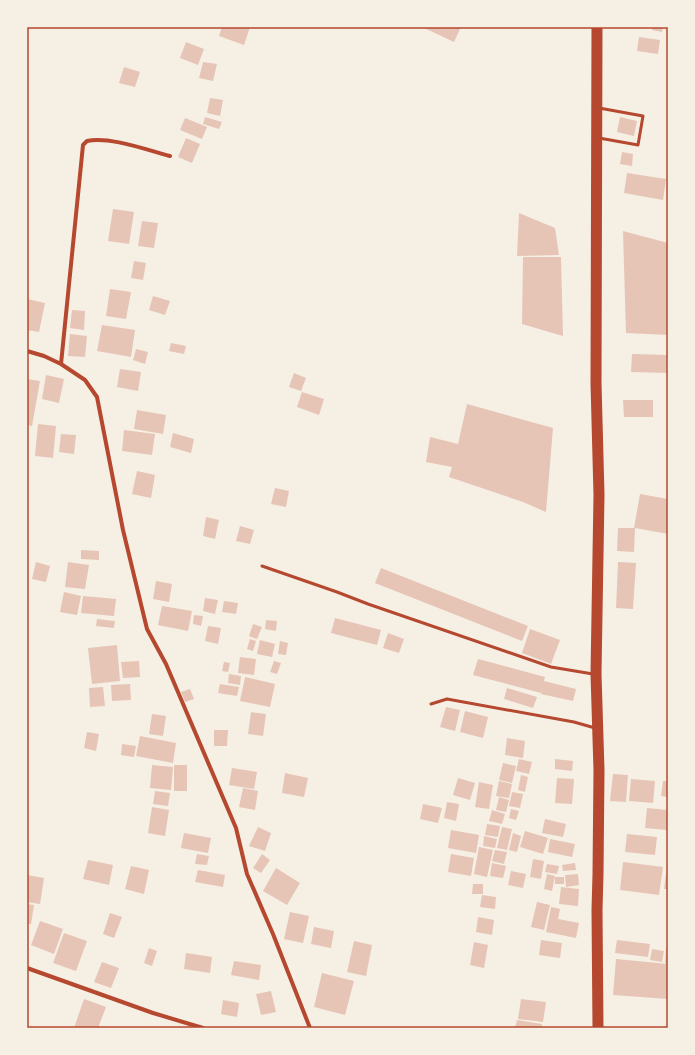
<svg xmlns="http://www.w3.org/2000/svg" width="695" height="1055" font-family="Jost,sans-serif">
	<style>
		.building { fill: #e6c5b7 }
		.lines { fill: none; stroke-linecap: round; stroke-linejoin: round }
		.service { stroke: #b5482f; stroke-width: 3 }
		.minor { stroke: #b5482f; stroke-width: 4 }
		.trunk { stroke: #b5482f; stroke-width: 11 }
		.neatline { fill: none; stroke: #b5482f; stroke-width: 1.5 }
	</style>
	<rect width="100%" height="100%" fill="#f6efe4"/>
	<path class="building" d="M222 27H250L244 45 219 36Z
		M422 27H461L454 42Z
		M653 27H663L662 32 652 30Z
		M639 37 660 40 658 54 637 51Z
		M186 42 204 49 198 65 180 58Z
		M203 62 217 64 213 81 199 78Z
		M124 67 140 72 135 87 119 83Z
		M210 98 223 100 220 116 207 113Z
		M205 117 222 122 219 129 203 124Z
		M620 117 637 121 634 136 617 132Z
		M185 118 207 127 202 139 180 130Z
		M186 138 200 144 192 163 178 157Z
		M622 152 633 154 632 166 620 164Z
		M627 173 666 179 663 200 624 193Z
		M113 209 134 212 129 244 108 241Z
		M519 213 555 228 559 255 517 256Z
		M142 221 158 223 154 248 138 246Z
		M623 231 668 243V335L626 333Z
		M523 257H561L563 336 522 324Z
		M134 261 146 263 143 280 131 278Z
		M110 289 131 292 126 319 106 316Z
		M153 296 170 301 165 315 149 310Z
		M27 299 45 303 39 332 27 330Z
		M72 310 85 311 84 330 70 328Z
		M102 325 135 330 131 357 97 351Z
		M70 334 87 336 85 357 68 356Z
		M171 343 186 346 184 354 169 351Z
		M136 349 148 352 145 364 133 360Z
		M632 354 668 355V373L631 372Z
		M120 369 141 372 138 391 117 387Z
		M294 373 306 378 301 391 289 387Z
		M46 375 64 379 59 403 42 399Z
		M27 379 40 381 32 426 27 425Z
		M302 392 324 399 319 415 297 407Z
		M623 400H653V417H624Z
		M467 404 553 428 546 512 523 502 449 477 452 467 426 462 430 437 458 444Z
		M137 410 166 415 163 434 134 429Z
		M38 424 56 426 53 458 35 456Z
		M124 430 155 434 152 455 122 451Z
		M173 433 194 439 191 453 170 447Z
		M61 434 76 435 74 454 59 452Z
		M137 471 155 475 151 498 132 494Z
		M275 488 289 491 286 507 271 504Z
		M640 494 668 499V534L635 528 634 552 617 551 618 528H634Z
		M206 517 219 520 215 539 203 536Z
		M240 526 254 530 250 544 236 541Z
		M81 550 99 551V560L81 559Z
		M36 562 50 566 46 582 32 579Z
		M68 562 89 565 85 589 65 587Z
		M618 562 636 563 633 609 616 608Z
		M381 568 528 626 522 641 375 583Z
		M156 581 172 584 169 602 153 599Z
		M64 592 81 596 77 615 60 612Z
		M83 596 116 599 114 616 81 613Z
		M205 598 218 600 215 614 203 611Z
		M224 601 238 603 236 614 222 612Z
		M162 606 192 611 188 631 158 625Z
		M194 615 203 616 201 626 193 624Z
		M335 618 381 630 377 645 331 633Z
		M97 619 115 621 114 628 96 626Z
		M266 620 277 621 276 631 265 629Z
		M253 624 262 627 257 639 249 636Z
		M208 626 221 628 218 644 205 641Z
		M530 629 560 640 551 664 522 653Z
		M388 633 404 639 399 653 383 648Z
		M250 639 256 641 253 651 247 649Z
		M260 640 275 644 272 657 257 654Z
		M280 641 288 643 286 655 278 654Z
		M117 645 120 681 92 684 88 648Z
		M240 657 256 659 254 675 238 673Z
		M478 659 545 677 544 681 576 689 573 701 541 694 543 686 541 693 473 675Z
		M139 661 140 677 123 678 121 662Z
		M274 661 281 663 277 674 270 672Z
		M224 662 230 663 228 672 222 671Z
		M229 674 241 676 240 685 228 683Z
		M245 677 275 684 270 707 240 701Z
		M130 684 131 700 112 701 111 685Z
		M220 684 239 687 237 696 218 693Z
		M103 687 105 706 90 707 89 688Z
		M507 688 537 697 533 708 504 699Z
		M190 689 194 699 185 702 181 692Z
		M446 707 460 710 455 731 440 727Z
		M465 711 488 717 483 738 460 732Z
		M251 712 266 714 263 736 248 734Z
		M152 714 166 716 163 736 149 734Z
		M214 730H228L227 746H214Z
		M87 732 99 734 96 751 84 748Z
		M140 736 176 743 173 763 136 756Z
		M507 738 525 741 523 758 505 755Z
		M122 744 136 746 134 757 121 755Z
		M519 759 532 762 529 774 516 771Z
		M555 759 573 761 572 771 555 769Z
		M503 763 516 766 512 783 499 780Z
		M152 765 173 767 171 790 150 788Z
		M174 765H187V791H174Z
		M232 768 257 772 254 789 229 785Z
		M285 773 308 778 304 797 282 793Z
		M613 774 628 775 626 802 610 801Z
		M521 775 528 777 525 792 518 790Z
		M458 778 475 783 470 800 453 795Z
		M557 778 574 779 572 804 555 803Z
		M631 779 655 781 653 803 629 801Z
		M499 781 512 784 509 798 496 796Z
		M663 781H668V797L661 796Z
		M479 782 493 785 489 809 475 807Z
		M243 788 258 791 255 810 239 807Z
		M155 791 170 793 168 806 153 804Z
		M512 792 523 794 520 808 509 806Z
		M499 797 509 800 506 812 496 810Z
		M447 802 459 804 456 821 444 818Z
		M423 804 442 808 438 823 420 819Z
		M152 807 169 810 165 836 148 833Z
		M647 808 668 810 667 830 645 828Z
		M511 809 519 811 516 820 509 818Z
		M492 810 505 814 502 824 489 821Z
		M545 819 566 824 563 837 542 833Z
		M487 824 500 826 498 837 485 835Z
		M258 827 271 833 265 851 249 846Z
		M502 827 512 829 507 850 497 848Z
		M451 830 479 835 476 853 448 848Z
		M525 831 548 838 543 854 520 847Z
		M184 833 211 838 208 853 181 848Z
		M513 833 521 836 517 852 509 850Z
		M627 834 657 837 655 855 625 852Z
		M484 836 497 839 495 848 483 846Z
		M550 839 575 844 572 857 548 852Z
		M479 847 493 850 487 877 474 874Z
		M495 850 507 852 504 864 492 861Z
		M197 854 209 856 207 865 195 864Z
		M262 854 270 860 261 873 253 868Z
		M451 854 474 858 471 876 448 872Z
		M533 859 544 861 541 879 530 877Z
		M88 860 113 865 109 885 83 879Z
		M623 862 663 867 659 895 620 890Z
		M492 863 506 866 503 878 490 876Z
		M575 863 576 870 563 871 562 865Z
		M547 864 559 866 557 874 545 872Z
		M131 866 149 870 144 894 125 889Z
		M667 866H668V889H664Z
		M276 868 300 883 287 905 263 891Z
		M198 870 225 875 223 887 195 882Z
		M511 871 526 874 523 888 508 885Z
		M547 874 555 876 552 891 544 889Z
		M578 874 579 885 566 887 565 875Z
		M27 875 44 878 40 904 27 902Z
		M555 877H564V884H555Z
		M473 884H483V894H472Z
		M561 887 579 889 578 906 559 904Z
		M482 895 496 897 495 909 480 907Z
		M537 902 550 905 544 930 531 927Z
		M27 904 34 905 31 924H27Z
		M551 907 560 909 558 919 579 923 576 938 546 932Z
		M290 912 309 916 303 943 284 939Z
		M110 913 122 917 114 938 103 934Z
		M478 917 494 920 492 935 476 932Z
		M40 921 63 929 54 954 31 945Z
		M314 927 334 931 331 948 311 944Z
		M64 933 87 941 76 971 53 963Z
		M541 940 562 943 560 958 539 955Z
		M617 940 650 944 648 957 615 953Z
		M354 941 372 945 366 976 347 972Z
		M474 942 488 945 484 968 470 965Z
		M149 948 157 951 152 966 144 963Z
		M666 948H668V963H665Z
		M652 949 664 951 662 962 650 960Z
		M186 953 212 957 210 973 184 969Z
		M616 959 668 964V999L613 995Z
		M234 961 261 965 259 980 231 975Z
		M102 962 119 968 111 988 94 982Z
		M322 973 354 981 345 1015 314 1007Z
		M271 991 276 1012 261 1015 256 994Z
		M84 999 106 1007 98 1028H74Z
		M521 999 546 1002 543 1022 518 1019Z
		M223 1000 239 1003 237 1017 221 1014Z
		M517 1020 542 1024 541 1028H515Z"/>
	<g class="lines">
		<path class="service" d="M599 138 638 145 643 116 599 108
			M262 566 337 592 368 604 551 667 593 674
			M431 704 447 699 574 722 595 728"/>
		<path class="minor" d="M27 351 44 356 61 364 85 380 97 397 123 530 147 629 166 664 236 828 247 874 273 934 310 1028
			M61 364 83 145 87 141C109 136 147 150 170 156
			M27 968 153 1013 203 1028"/>
		<path class="trunk" d="M597 27 596 383 599 495 596 674 599 770 598 874 597 910 598 1028"/>
	</g>
	<rect width="695" height="1055" fill="none" stroke="#f6efe4" stroke-width="56"/>
	<rect x="28" y="28" width="639" height="999" class="neatline"/>
</svg>
